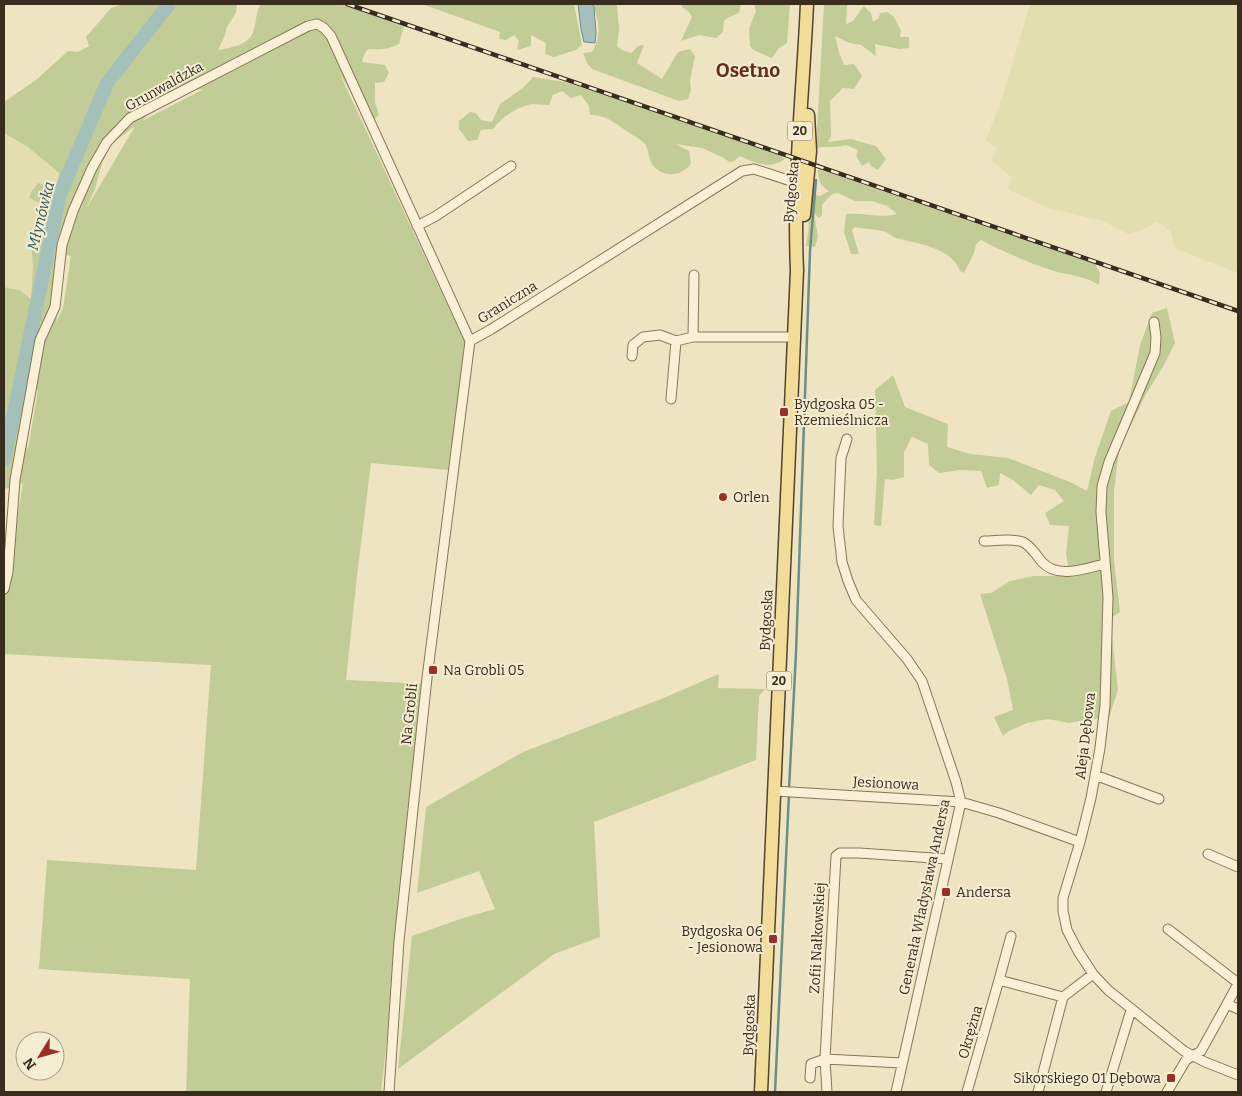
<svg xmlns="http://www.w3.org/2000/svg" width="1242" height="1096" font-family="Bitter,serif">
	<style>
		.farmland { fill: #e3deaf }
		.green { fill: #c2cc96; fill-rule: evenodd }
		.water { fill: #a4c0ba; stroke: #6b8e88 }
		.lines { fill: none; stroke-linecap: round; stroke-linejoin: round }
		.stream { stroke: #6b8e88; stroke-width: 2.5 }
		.river { stroke: #a4c0ba; stroke-width: 14 }
		.minor-casing { stroke: #887559; stroke-width: 11 }
		.primary-casing { stroke: #55432d; stroke-width: 15 }
		.minor { stroke: #f9f0d5; stroke-width: 9 }
		.primary { stroke: #f1dc99; stroke-width: 12 }
		.rail-casing { stroke: #372c1d; stroke-width: 4.5 }
		.rail { stroke: #f5edd1; stroke-width: 2.5; stroke-dasharray: 8; stroke-linecap: butt }
		.poi-dot { fill: #973029; stroke: #f5edd1; stroke-width: 2 }
		.labels { text-anchor: middle; stroke-width: 4; stroke-linejoin: round; paint-order: stroke }
		.shield { fill: #f5edd1; stroke: #706653; stroke-width: 1 }
		.shield-label { font-size: 12px; font-weight: bold; fill: #372c1d }
		.street-label { font-size: 14px; fill: #372c1d; stroke: #f5edd1 }
		.poi-label { font-size: 14px; fill: #372c1d; stroke: #f5edd1; text-anchor: start }
		.water-label { font-size: 15px; font-style: italic; fill: #2d5757; stroke: #f5edd1 }
		.district-label { font-size: 19px; font-weight: bold; fill: #64301d; stroke: #f5edd1 }
	</style>
	<rect width="100%" height="100%" fill="#eee4c2"/>
	<path class="farmland" d="M1030 4H1238V273L1175 248 1171 232 1157 221 1144 229 1128 234 1103 221 1048 208 1007 189 1012 178 992 160 997 148 986 140 1002 98Z
		M4 133 28 147 59 173 57 184 29 198 45 206 42 223 34 238 32 253 33 267 31 300 19 290 4 287Z"/>
	<path class="green" d="M123 4H237L236 13 227 27 225 35 218 50C230 48 249 45 253 32 257 22 255 13 261 4H339L404 26 399 44C394 46 388 49 383 49 367 51 367 44 362 62L385 65 389 73 384 82 375 83V102L379 115 371 122 366 119 338 70 465 343 448 470 371 463 357 576 346 680 426 684 381 1092H186L190 979 39 969 47 860 196 870 211 665 4 654V599L23 483 5 489 4 500V287L19 290 31 299 33 267 32 253 34 238 42 223 45 206 29 198 31 192 38 183 50 187 57 184 59 173 28 147 4 133V102L36 80 68 51 78 52 89 46 86 37 111 8ZM202 89V90L142 121 147 116 189 91ZM134 127V128L86 209 95 189 102 163 112 143ZM66 255 71 256 63 308 56 322 59 303 56 273ZM38 390 28 449 23 438 29 392Z
		M422 4H574L582 45 576 50 554 57 545 54 546 43 531 35V46L517 50 519 41 514 35 506 40 499 39 500 32Z
		M593 4H617L619 30 617 46 622 50 631 53 638 46 644 45 637 63 662 79 678 52 690 49 695 56 690 81 691 90 688 99 679 101 592 69 587 63 583 53 592 52C602 34 599 22 593 4Z
		M683 4H741L739 13 729 17 724 21 723 32 716 38 699 35 681 41 692 17 689 12 681 6Z
		M754 4H790L787 43 778 49 772 58 753 50 750 46 749 29 756 11Z
		M824 4H847L846 24 853 21 864 6 871 13 873 22 879 18 880 13 887 12 894 17 901 31 900 37H909V48L899 49 875 44 876 56 861 45 849 43 835 36 839 52 844 65 854 64 862 76 854 89 843 88 830 101 831 136 828 142 850 139 876 146 886 159 878 170 871 166 869 162 862 166 856 156 858 150 846 145C836 148 827 146 816 148Z
		M533 77 564 82 638 105 780 155 785 159C770 170 755 163 740 156L734 161 729 162 724 158 702 148 675 144 689 151 691 164C681 177 661 178 652 164 648 158 649 147 644 143 639 138 633 135 628 132 615 123 607 115 590 115L589 106 581 95 571 98 562 91 553 95 549 105C544 105 538 104 533 104 519 106 501 117 493 129L481 130 477 140 468 141 459 129V121L470 112 476 113 481 120 492 122 500 104 523 88Z
		M818 169 1095 264 1100 273 1099 285C1085 276 1069 275 1054 271 1029 263 1004 252 981 240L976 244 974 253 964 273 960 271C951 247 918 244 896 238 891 236 888 232 883 231 874 229 864 229 855 227L852 230 859 254H851L844 232 846 214C865 212 878 219 897 214L887 206 872 201H855L838 193 832 194 822 205V215L819 218 814 213 818 237 815 247 806 246 809 226 806 207 812 183 816 195 820 196 829 191C820 186 818 179 818 169Z
		M1167 308 1175 343 1164 365 1146 394 1119 450 1114 491V560L1120 612 1110 619 1118 690 1109 718 1090 719 1069 723 1048 719 1027 723 1009 731 1003 736 994 717 1013 710 1007 679 980 594 991 593 1010 581 1034 576H1070L1066 554 1069 526 1050 525 1045 513 1064 501 1055 490 1039 485 1031 495 1013 480 1000 473 999 485 987 488 981 471 960 470 939 473 929 465 928 444 912 437 904 452V477L893 480 885 479 881 526 874 525 877 472 875 390 893 375 905 407 948 424 947 447 970 454 1008 458 1070 482 1087 491 1095 457 1111 411 1129 402 1140 345 1152 313Z
		M719 674 718 688 765 689 759 696 756 760 594 822 600 937 554 954 398 1069 412 936 466 917 495 909 479 871 417 893 426 807 523 752 661 699Z"/>
	<path class="water" d="M578 4H592L594 7 596 33 595 43 584 42 581 29Z"/>
	<g class="lines">
		<path class="stream" d="M789 789 796 653 810 251 816 180
			M775 1092 789 794"/>
		<path class="river" d="M4 460 60 194 107 83 169 4"/>
		<defs>
			<path id="minor" d="M417 226 436 216 511 166
				M1154 322 1156 337 1155 353 1109 462 1102 486 1101 512 1108 597 1105 705 1100 748 1091 798 1080 842 1063 898V911L1067 930 1078 951 1093 974 1108 990 1184 1051 1205 1062 1238 1075
				M693 337 694 275
				M470 341 490 330 742 171 754 169 797 183 800 186
				M632 356 633 345 643 337 660 335 676 341 693 337H794
				M671 399 676 341
				M847 439 841 458 838 526 842 562 848 581 856 600 907 659 922 681 956 782 961 802 896 1092
				M984 541C996 541 1011 538 1023 542 1031 546 1036 555 1042 562 1057 579 1085 569 1104 564
				M4 589 8 572 15 480 40 340 55 307 62 245 73 211 92 168 107 142 130 118 308 26 317 24 324 28 331 36 470 341
				M1095 775 1159 799
				M774 791 961 802 999 813 1080 842
				M1208 854 1238 867
				M1168 929 1238 983
				M999 980 1011 936
				M1227 1004 1238 1009
				M902 1063 825 1059 836 856 840 853H859L948 859
				M810 1078 811 1064 825 1059 827 1092
				M389 1092 399 941 427 678 470 341
				M967 1092 999 980 1063 997
				M1038 1092 1063 997 1093 974
				M1106 1092 1131 1010
				M1167 1092 1186 1060 1201 1051 1238 984"/>
			<path id="primary" d="M804 215 810 151 808 115
				M761 1092 797 270C793 181 803 92 807 4"/>
		</defs>
		<use href="#minor" class="minor-casing"/>
		<use href="#primary" class="primary-casing"/>
		<use href="#minor" class="minor"/>
		<use href="#primary" class="primary"/>
		<defs>
			<path id="rail" d="M347 4 1238 311"/>
		</defs>
		<use href="#rail" class="rail-casing"/>
		<use href="#rail" class="rail"/>
	</g>
	<g class="poi-dot">
		<rect x="779" y="407" width="10" height="10" rx="2.5"/>
		<circle cx="723" cy="497" r="5"/>
		<rect x="428" y="665" width="10" height="10" rx="2.5"/>
		<rect x="941" y="887" width="10" height="10" rx="2.5"/>
		<rect x="768" y="934" width="10" height="10" rx="2.5"/>
		<rect x="1166" y="1073" width="10" height="10" rx="2.5"/>
	</g>
	<g class="labels">
		<g class="shield">
			<rect x="787.5" y="121.5" width="25" height="19" rx="4"/>
			<rect x="766.5" y="671.5" width="25" height="19" rx="4"/>
		</g>
		<g class="shield-label">
			<text x="800" y="135">20</text>
			<text x="779" y="685">20</text>
		</g>
		<g class="street-label">
			<text transform="translate(164 86) rotate(-29)" y="5">Grunwaldzka</text>
			<text transform="translate(791 192) rotate(-85)" y="5">Bydgoska</text>
			<text transform="translate(507 302) rotate(-32)" y="5">Graniczna</text>
			<text transform="translate(766 620) rotate(-87)" y="5">Bydgoska</text>
			<text transform="translate(409 714) rotate(-84)" y="5">Na Grobli</text>
			<text transform="translate(1085 736) rotate(-83)" y="5">Aleja Dębowa</text>
			<text transform="translate(886 783) rotate(3)" y="5">Jesionowa</text>
			<text transform="translate(924 897) rotate(-78)" y="5">Generała Władysława Andersa</text>
			<text transform="translate(817 938) rotate(-87)" y="5">Zofii Nałkowskiej</text>
			<text transform="translate(749 1025) rotate(-88)" y="5">Bydgoska</text>
			<text transform="translate(970 1032) rotate(-74)" y="5">Okrężna</text>
		</g>
		<g class="poi-label">
			<text x="794" y="409">Bydgoska 05 -<tspan x="794" dy="16">Rzemieślnicza</tspan></text>
			<text x="733" y="502">Orlen</text>
			<text x="443" y="675">Na Grobli 05</text>
			<text x="956" y="897">Andersa</text>
			<text x="763" y="936" text-anchor="end">Bydgoska 06<tspan x="763" dy="16">- Jesionowa</tspan></text>
			<text x="1161" y="1083" text-anchor="end">Sikorskiego 01 Dębowa</text>
		</g>
		<g class="water-label">
			<text transform="translate(41 216) rotate(-76)" y="5">Młynówka</text>
		</g>
		<g class="district-label">
			<text x="748" y="77">Osetno</text>
		</g>
	</g>
	<rect width="1242" height="1096" fill="none" stroke="#372c1d" stroke-width="10"/>
	<g transform="translate(40 1056) rotate(233)"><circle r="24" fill="#f5edd1" stroke="#a9a089"/>
	<path d="M0-4L9 19L0 12L-9 19Z" fill="#973029"/>
	<text y="-8" font-size="14" font-weight="bold" text-anchor="middle" fill="#372c1d">N</text>
	</g>
</svg>
